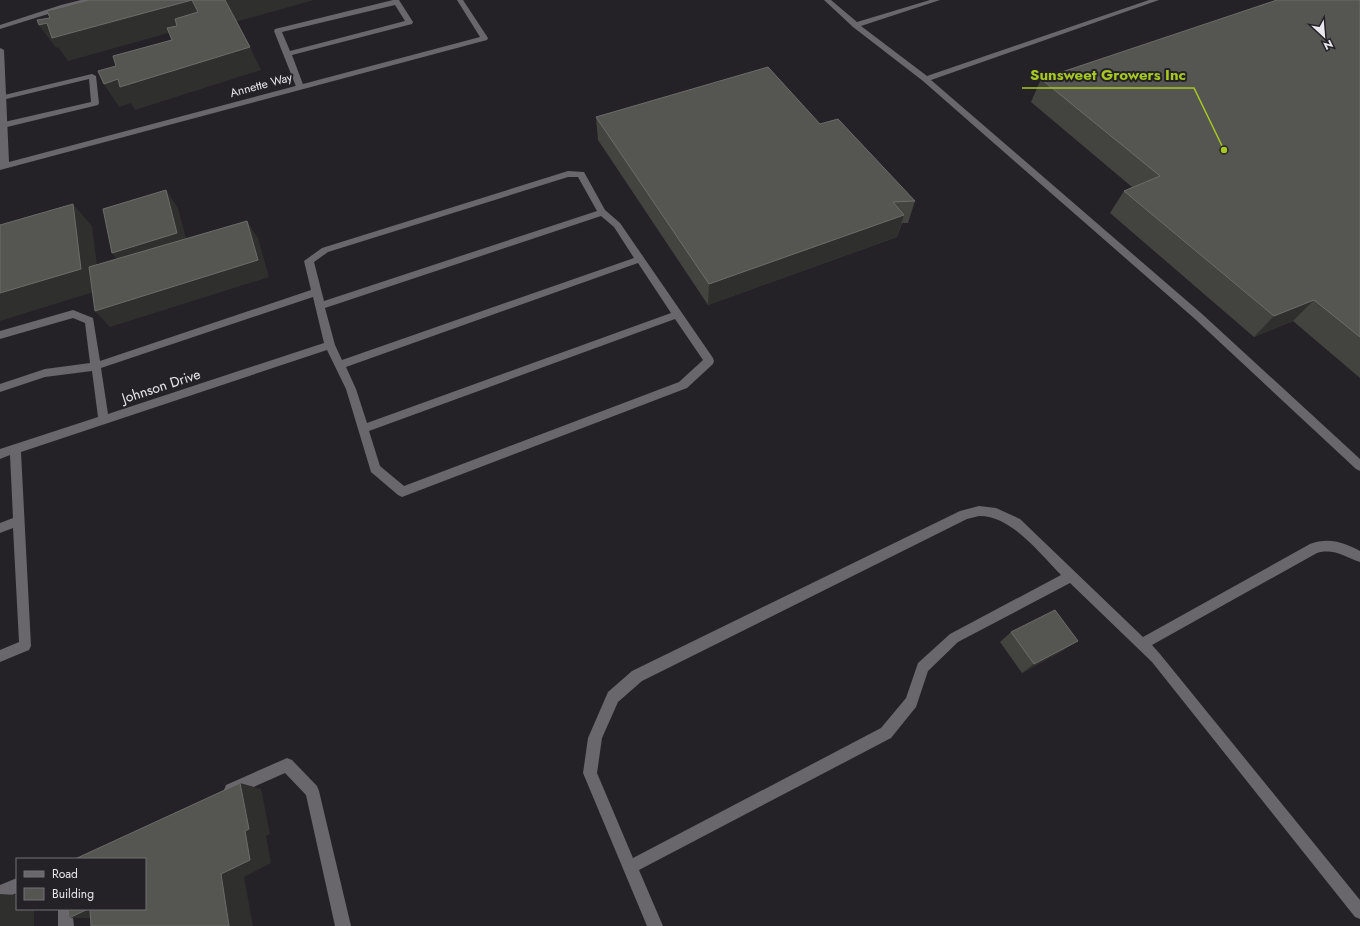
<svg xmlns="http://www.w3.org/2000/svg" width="1360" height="926" font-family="Jost,sans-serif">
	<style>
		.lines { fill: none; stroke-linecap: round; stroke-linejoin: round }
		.service { fill: #69666c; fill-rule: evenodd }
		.minor { fill: #69666c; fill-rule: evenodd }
		.wall { fill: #43443f }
		.shaded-wall { fill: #2f2f2e }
		.building { fill: #555652; stroke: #6c6d6a }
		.labels { text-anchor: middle; stroke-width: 4; stroke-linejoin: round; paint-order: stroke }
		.far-street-label { font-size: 12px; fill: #eae8ec; stroke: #252227 }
		.street-label { font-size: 14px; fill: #eae8ec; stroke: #252227 }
		.leader { fill: none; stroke: #a6c820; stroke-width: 1.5 }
		.callout-dot { fill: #a6c820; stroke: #252227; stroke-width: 1.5 }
		.callout-label { font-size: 15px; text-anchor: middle; font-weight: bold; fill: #a6c820; stroke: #252227; stroke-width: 4; stroke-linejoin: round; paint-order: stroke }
	</style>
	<rect width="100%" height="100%" fill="#252227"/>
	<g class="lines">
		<path class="service" d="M81 0H93L0 29V25L61 5Z
			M393 0H399L413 22 412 24 292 55 304 87 300 89H297L274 31 275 29ZM395 5 405 21 290 51 282 32Z
			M824 0H831L857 22 930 0H940L861 26 927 76 1149 0H1159L931 80 1201 313 1360 459V471L1356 469 1195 319 923 81 853 27Z
			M92 74 96 76 99 103 98 105 3 128 0 127V123L91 102 89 79 2 100H0V96Z
			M568 171 584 172 605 210 620 223 713 358 714 361 713 364 687 388 402 497 398 495 371 472 346 389 327 350 21 452 31 646 29 650 0 662V650L19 642 13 528 0 533V523L13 518 10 455 0 459V449L98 417 92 371 45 377 0 392V384L45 369 90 363 85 323 73 318 0 339V331L73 310 93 318 100 361 311 290 304 261 322 248ZM568 177H578L597 211 324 301 314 262 328 252ZM601 216 614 227 634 258 342 360 335 345 325 308ZM638 263 671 313 367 423 356 389 346 367ZM313 297 324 343 108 414 101 368ZM675 319 703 360 679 382 404 486 380 466 369 431Z
			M979 506 996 508 1020 519 1143 637 1310 544C1328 537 1344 542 1360 551V562C1345 557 1334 548 1317 553L1152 645 1160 654 1360 900V919L1355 917 1152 662 1070 583 958 642 928 671 916 707 891 738 639 870 663 926H647L583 773 588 738 608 692 632 671 960 511ZM979 516C1011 515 1040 554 1061 575L950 634 918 663 906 698 881 728 633 858 597 773 602 738 618 702 642 681 967 519Z
			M287 758 292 760 317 786 319 791 351 926H335L306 795 285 773 231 797 226 795 224 790 226 785Z
			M17 878V893L0 900V885Z
			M58 909H72L74 926H58Z"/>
		<path class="minor" d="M457 0H463L488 38 487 40 0 170V48L4 50 9 162 480 37Z"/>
	</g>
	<path class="wall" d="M1360 0V378L1293 321 1254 337 1110 213 1124 191 1132 187 1031 102 1041 79Z
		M596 117 820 124 915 201 908 223H902L897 237 708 305 598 140Z
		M1011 632 1064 650 1022 673 1000 642Z"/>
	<path class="shaded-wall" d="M192 0 204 23 68 61 58 47 56 48 39 25Z
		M225 0H314L235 22Z
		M250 47 261 70 135 110 131 103 119 107 104 84 118 79Z
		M166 190 178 208 189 250 126 270 112 253Z
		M73 204 92 226 100 290 0 321V293Z
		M904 215 897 237 708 305 709 284Z
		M247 221 258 238 269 277 110 327 95 311Z
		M1314 300 1293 321 1254 337 1274 316Z
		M1078 641 1064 650 1022 673 1034 664Z
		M240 783 261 789 270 834 266 836 271 863 244 877 253 926H229L221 874 245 831Z
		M0 894 17 895V909H34V926H0Z
		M88 909H120L100 918H69Z"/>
	<path class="building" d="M89 0H225L250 47 120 87 118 79 104 84 98 71 116 66 113 56 172 40 167 28 177 26 175 19 198 12 192 0 52 38 47 23 39 25 37 20 50 18 47 11Z
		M1277 0H1360V337L1314 300 1274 316 1124 191 1160 176 1041 79Z
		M768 67 820 124 838 119 915 201 893 202 904 215 709 284 596 117Z
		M166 190 177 233 112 253 103 209Z
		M73 204 81 269 0 293V225Z
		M247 221 258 260 95 311 89 267Z
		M1055 610 1078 641 1034 664 1011 632Z
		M240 783 249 829 245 831 250 860 221 874 229 926H91L90 909H145V859H75Z
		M68 909H88L69 918Z"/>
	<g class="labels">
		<g class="far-street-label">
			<text transform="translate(261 85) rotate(-15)" y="4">Annette Way</text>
		</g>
		<g class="street-label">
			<text transform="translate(161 386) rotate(-18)" y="5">Johnson Drive</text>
		</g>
	</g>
	<path class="leader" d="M1224 150L1194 88H1022"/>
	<circle class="callout-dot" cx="1224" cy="150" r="4"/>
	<g class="callout-label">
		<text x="1108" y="80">Sunsweet Growers Inc</text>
	</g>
	<rect x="16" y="858" width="130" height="52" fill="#252227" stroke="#747176"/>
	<rect x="24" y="871" width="20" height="6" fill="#69666c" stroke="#747176"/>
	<text x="52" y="878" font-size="12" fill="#eae8ec">Road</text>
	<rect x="24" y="888" width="20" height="12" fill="#555652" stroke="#747176"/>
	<text x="52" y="898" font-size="12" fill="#eae8ec">Building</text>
	<g transform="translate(1324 36) rotate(154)" stroke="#252227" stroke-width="3" paint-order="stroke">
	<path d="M0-3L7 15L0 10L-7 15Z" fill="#eae8ec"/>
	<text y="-6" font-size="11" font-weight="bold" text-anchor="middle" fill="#eae8ec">N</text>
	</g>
</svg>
